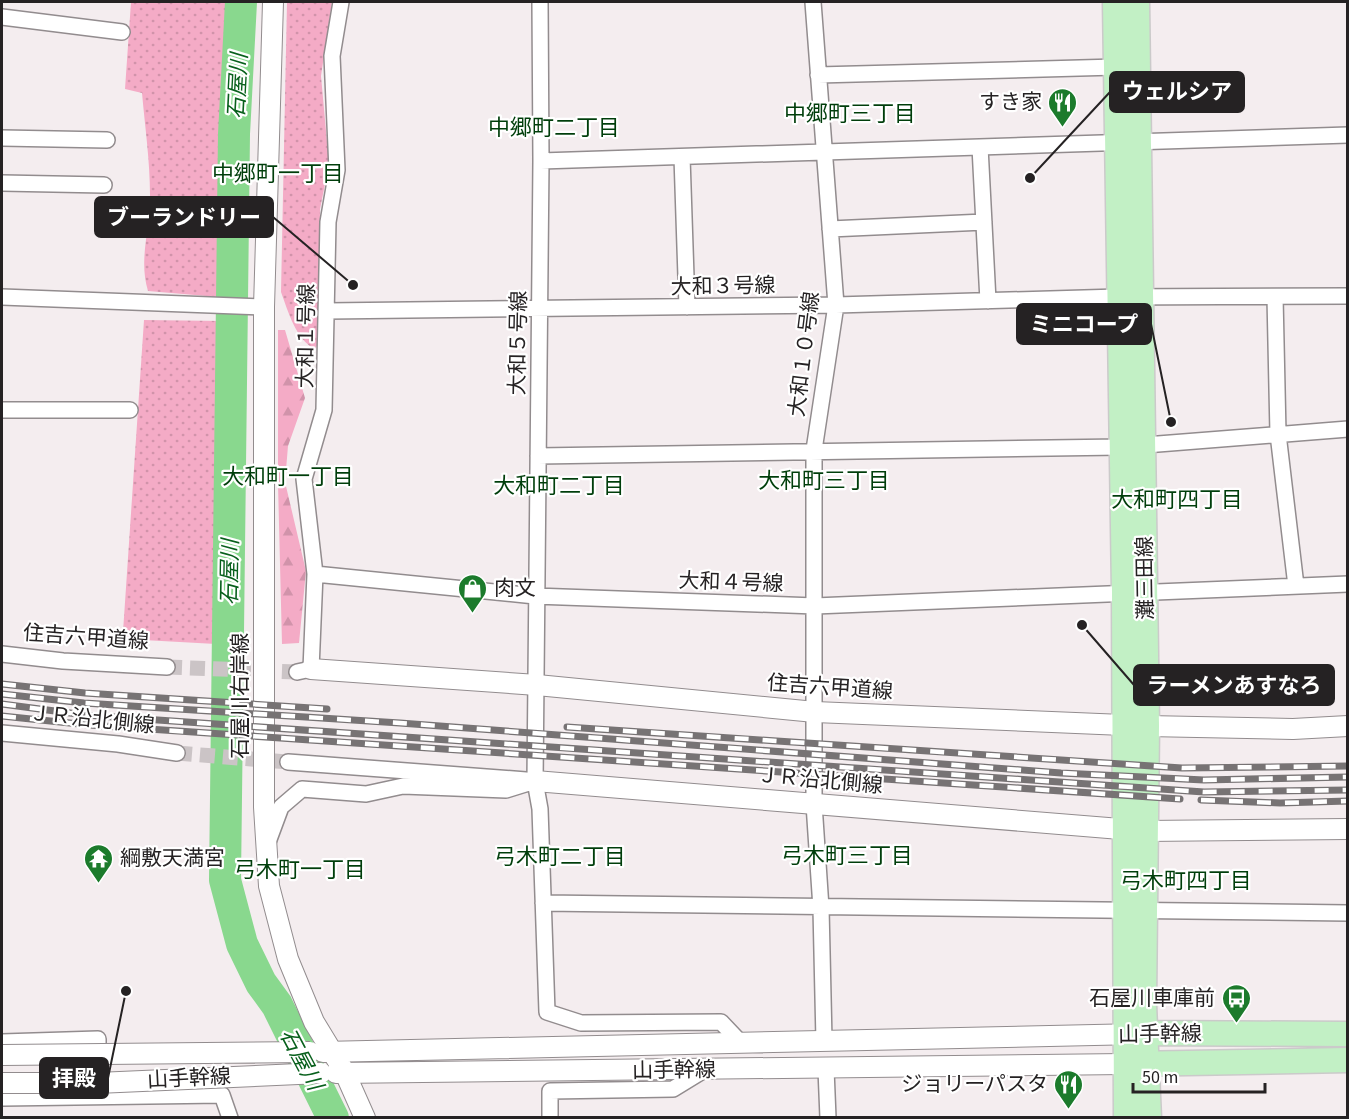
<svg xmlns="http://www.w3.org/2000/svg" width="1349" height="1119" font-family="'Source Sans 3','Noto Sans JP',sans-serif">
	<style>
		.forest { fill: url(#forest-firs) }
		.park { fill: url(#park-dots) }
		.lines { fill: none; stroke-linecap: round; stroke-linejoin: round }
		.river { stroke: #89d88e; stroke-width: 32 }
		.minor-tunnel { stroke: #cbc4c6; stroke-width: 15; stroke-dasharray: 15 8; stroke-linecap: butt }
		.minor-casing { stroke: #928c8e; stroke-width: 18 }
		.tertiary-casing { stroke: #928c8e; stroke-width: 22 }
		.primary-casing { stroke: #cbcaca; stroke-width: 27 }
		.minor { stroke: #fff; stroke-width: 15 }
		.tertiary { stroke: #fff; stroke-width: 20 }
		.primary { stroke: #c2f0c5; stroke-width: 24 }
		.rail-casing { stroke: #777374; stroke-width: 7 }
		.rail { stroke: #fff; stroke-width: 4.5; stroke-dasharray: 14; stroke-linecap: butt }
		.tertiary-bridge-casing { stroke: #928c8e; stroke-width: 22; stroke-linecap: butt }
		.tertiary-bridge { stroke: #fff; stroke-width: 20 }
		.labels { text-anchor: middle; stroke-width: 4.5; stroke-linejoin: round; paint-order: stroke }
		.poi-label { font-size: 21px; fill: #252223; stroke: #fff; text-anchor: end }
		.street-label { font-size: 21px; fill: #252223; stroke: #fff }
		.water-label { font-size: 22px; font-style: italic; fill: #08601c; stroke: #fff }
		.neighbourhood-label { font-size: 22px; fill: #003e0b; stroke: #fff }
		.leader { fill: none; stroke: #252223; stroke-width: 2 }
		.callout-dot { fill: #252223; stroke: #fff; stroke-width: 2 }
		.callout { fill: #252223; stroke: #252223; stroke-width: 2 }
		.callout-label { font-size: 22px; text-anchor: middle; font-weight: bold; fill: #fff }
	</style>
	<defs>
		<pattern id="forest-firs" width="22" height="20" patternUnits="userSpaceOnUse" patternTransform="scale(1.5)"><rect width="22" height="20" fill="#f4abc6"/><path d="M5 1l3.5 6h-7zM16 11l3.5 6h-7z" fill="#d193aa"/></pattern>
		<pattern id="park-dots" width="8" height="8" patternUnits="userSpaceOnUse" patternTransform="scale(1.5)"><rect width="8" height="8" fill="#f4abc6"/><path d="M2 2h.1M6 6h.1" fill="none" stroke="#d193aa" stroke-width="1.8" stroke-linecap="round"/></pattern>
	</defs>
	<rect width="100%" height="100%" fill="#f4edef"/>
	<path class="forest" d="M278 330H285L305 398 288 446 285 482 306 571 299 643 282 644 278 484Z"/>
	<path class="park" d="M131 2H227L218 297 148 291C138 258 151 228 150 195 150 161 145 127 142 93L125 89Z
		M287 2H332L321 76 329 164 320 209 319 342 315 349C296 340 288 311 281 292Z
		M144 320 223 321 216 644 125 639 123 632Z"/>
	<g class="lines">
		<path class="river" d="M241 2 234 134 225 880 242 944 261 983 277 1005 333 1118"/>
		<path class="minor-tunnel" d="M167 667 297 672
			M177 753 288 762"/>
		<defs>
			<path id="minor" d="M540 2 541 161 535 781 540 809 547 1012 581 1023 721 1022 739 1041
				M813 2 836 305 814 450V804L821 908 824 1041
				M2 17 122 32
				M818 75 1116 67
				M2 138 107 140
				M980 147 988 301
				M682 157 687 307
				M541 161 1348 135
				M2 183 104 185
				M830 229 984 222
				M2 297 264 307
				M1275 297 1278 434 1296 586
				M328 311 836 305 1118 297 1348 296
				M2 410H130
				M538 456 1120 447 1348 429
				M315 574 535 596 815 606 1348 584
				M2 654 63 661 167 667
				M297 672 311 669 315 574 304 479 324 410 328 222 337 170 332 56 341 2
				M2 733 118 744 177 753
				M288 762 526 780
				M268 842 281 807 302 789 366 794 403 786 506 790 535 781
				M543 903 1348 913
				M2 1042 98 1039V1092
				M826 1069 828 1118
				M2 1098 222 1095 230 1118
				M550 1118V1091L673 1089 704 1070"/>
			<path id="tertiary" d="M273 2 264 307V807L269 886 288 959 314 1022 345 1073 365 1118
				M311 669 537 685 815 712 1147 726 1293 729 1348 726
				M535 781 1145 831 1348 829
				M323 1052 1139 1034
				M336 1073 1125 1064"/>
			<path id="primary" d="M1115 2 1124 592 1126 1118
				M1137 2 1147 726 1144 1004 1149 1118
				M1145 1033 1348 1034
				M1131 1064 1348 1060"/>
		</defs>
		<use href="#minor" class="minor-casing"/>
		<use href="#tertiary" class="tertiary-casing"/>
		<use href="#primary" class="primary-casing"/>
		<use href="#minor" class="minor"/>
		<use href="#tertiary" class="tertiary"/>
		<use href="#primary" class="primary"/>
		<defs>
			<path id="rail" d="M2 684 85 693 327 709
				M2 694 84 703 400 723 1061 773 1204 780 1348 777
				M2 704 85 715 1204 792 1348 790
				M2 716 89 725 1180 799
				M567 727 1182 768 1348 766
				M1201 800 1280 803 1348 801"/>
		</defs>
		<use href="#rail" class="rail-casing"/>
		<use href="#rail" class="rail"/>
		<defs>
			<path id="tertiary-bridge" d="M2 1055 310 1052
				M2 1083H97L321 1073"/>
		</defs>
		<use href="#tertiary-bridge" class="tertiary-bridge-casing"/>
		<use href="#tertiary-bridge" class="tertiary-bridge"/>
	</g>
	<defs>
		<symbol id="restaurant-pin" viewBox="-11 -11 22 30"><path d="M0 17L-7.5 6A9.5 9.5 0 1 1 7.5 6Z" fill="#1c7b2c" stroke="#fff"/><path d="M-5-6h1v4h1v-4h1v4h1v-4h1v5L-1.5 .5V6h-2V.5L-5-1ZM5-6V6H3V1.5H1.5Q1.5-4 5-6Z" fill="#fff"/></symbol>
		<symbol id="shop-pin" viewBox="-11 -11 22 30"><path d="M0 17L-7.5 6A9.5 9.5 0 1 1 7.5 6Z" fill="#1c7b2c" stroke="#fff"/><path d="M-5-2.5h2.3a2.7 3.5 0 0 1 5.4 0H5L5.5 6h-11ZM-1.5-2.5h3a1.5 2.3 0 0 0-3 0Z" fill="#fff"/></symbol>
		<symbol id="temple-pin" viewBox="-11 -11 22 30"><path d="M0 17L-7.5 6A9.5 9.5 0 1 1 7.5 6Z" fill="#1c7b2c" stroke="#fff"/><path d="M0-6L5-2H3V0L6.5 2.5H4V6H1.5V3h-3V6H-4V2.5H-6.5L-3 0V-2H-5Z" fill="#fff"/></symbol>
		<symbol id="bus-pin" viewBox="-11 -11 22 30"><path d="M0 17L-7.5 6A9.5 9.5 0 1 1 7.5 6Z" fill="#1c7b2c" stroke="#fff"/><path d="M-5-6H5V4H4V6H2V4H-2V6H-4V4H-5ZM-3.5-4V0h7V-4ZM-3.5 1.2v1.5H-2V1.2ZM2 1.2v1.5H3.5V1.2Z" fill="#fff"/></symbol>
	</defs>
	<g fill-rule="evenodd">
		<use href="#restaurant-pin" x="1046" y="86" width="33" height="45"/>
		<use href="#shop-pin" x="456" y="572" width="33" height="45"/>
		<use href="#temple-pin" x="82" y="842" width="33" height="45"/>
		<use href="#bus-pin" x="1220" y="982" width="33" height="45"/>
		<use href="#restaurant-pin" x="1052" y="1068" width="33" height="45"/>
	</g>
	<g class="labels">
		<g class="poi-label">
			<text x="1042" y="109">すき家</text>
			<text x="494" y="595" text-anchor="start">肉文</text>
			<text x="120" y="865" text-anchor="start">綱敷天満宮</text>
			<text x="1215" y="1005">石屋川車庫前</text>
			<text x="1048" y="1091">ジョリーパスタ</text>
		</g>
		<g class="street-label">
			<text transform="translate(723 286) rotate(-1)" y="7">大和３号線</text>
			<text transform="translate(306 336) rotate(-89)" y="7">大和１号線</text>
			<text transform="translate(518 343) rotate(-89)" y="7">大和５号線</text>
			<text transform="translate(804 354) rotate(-83)" y="7">大和１０号線</text>
			<text transform="translate(1145 578) rotate(-91)" y="7">灘三田線</text>
			<text transform="translate(731 582) rotate(2)" y="7">大和４号線</text>
			<text transform="translate(86 637) rotate(4)" y="7">住吉六甲道線</text>
			<text transform="translate(830 687) rotate(4)" y="7">住吉六甲道線</text>
			<text transform="translate(240 696) rotate(-90)" y="7">石屋川右岸線</text>
			<text transform="translate(92 719) rotate(6)" y="7">ＪＲ沿北側線</text>
			<text transform="translate(820 780) rotate(5)" y="7">ＪＲ沿北側線</text>
			<text transform="translate(1160 1034) rotate(-1)" y="7">山手幹線</text>
			<text transform="translate(674 1070) rotate(-1)" y="7">山手幹線</text>
			<text transform="translate(189 1078) rotate(-3)" y="7">山手幹線</text>
		</g>
		<g class="water-label">
			<text transform="translate(237 86) rotate(-87)" y="8">石屋川</text>
			<text transform="translate(229 572) rotate(-89)" y="8">石屋川</text>
			<text transform="translate(302 1059) rotate(62)" y="8">石屋川</text>
		</g>
		<g class="neighbourhood-label">
			<text x="850" y="121">中郷町三丁目</text>
			<text x="554" y="135">中郷町二丁目</text>
			<text x="278" y="181">中郷町一丁目</text>
			<text x="288" y="484">大和町一丁目</text>
			<text x="824" y="488">大和町三丁目</text>
			<text x="559" y="493">大和町二丁目</text>
			<text x="1177" y="507">大和町四丁目</text>
			<text x="847" y="863">弓木町三丁目</text>
			<text x="560" y="864">弓木町二丁目</text>
			<text x="300" y="877">弓木町一丁目</text>
			<text x="1186" y="888">弓木町四丁目</text>
		</g>
	</g>
	<path class="leader" d="M1030 178L1110 92M353 285L273 217M1171 422L1151 324M1082 625L1134 685M126 991L108 1078"/>
	<g class="callout-dot">
		<circle cx="1030" cy="178" r="6"/>
		<circle cx="353" cy="285" r="6"/>
		<circle cx="1171" cy="422" r="6"/>
		<circle cx="1082" cy="625" r="6"/>
		<circle cx="126" cy="991" r="6"/>
	</g>
	<g class="callout">
		<rect x="1110" y="72" width="134" height="40" rx="6"/>
		<rect x="95" y="197" width="178" height="40" rx="6"/>
		<rect x="1017" y="304" width="134" height="40" rx="6"/>
		<rect x="1134" y="665" width="200" height="40" rx="6"/>
		<rect x="40" y="1058" width="68" height="40" rx="6"/>
	</g>
	<g class="callout-label">
		<text x="1177" y="99">ウェルシア</text>
		<text x="184" y="225">ブーランドリー</text>
		<text x="1084" y="332">ミニコープ</text>
		<text x="1234" y="693">ラーメンあすなろ</text>
		<text x="74" y="1086">拝殿</text>
	</g>
	<rect width="1349" height="1119" fill="none" stroke="#252223" stroke-width="6"/>
	<path d="M1133 1083v9h132v-9" fill="none" stroke="#252223" stroke-width="3"/>
	<text x="1142" y="1083" font-size="18" fill="#252223" stroke="#ffffff" stroke-width="4.5" paint-order="stroke">50 m</text>
</svg>
